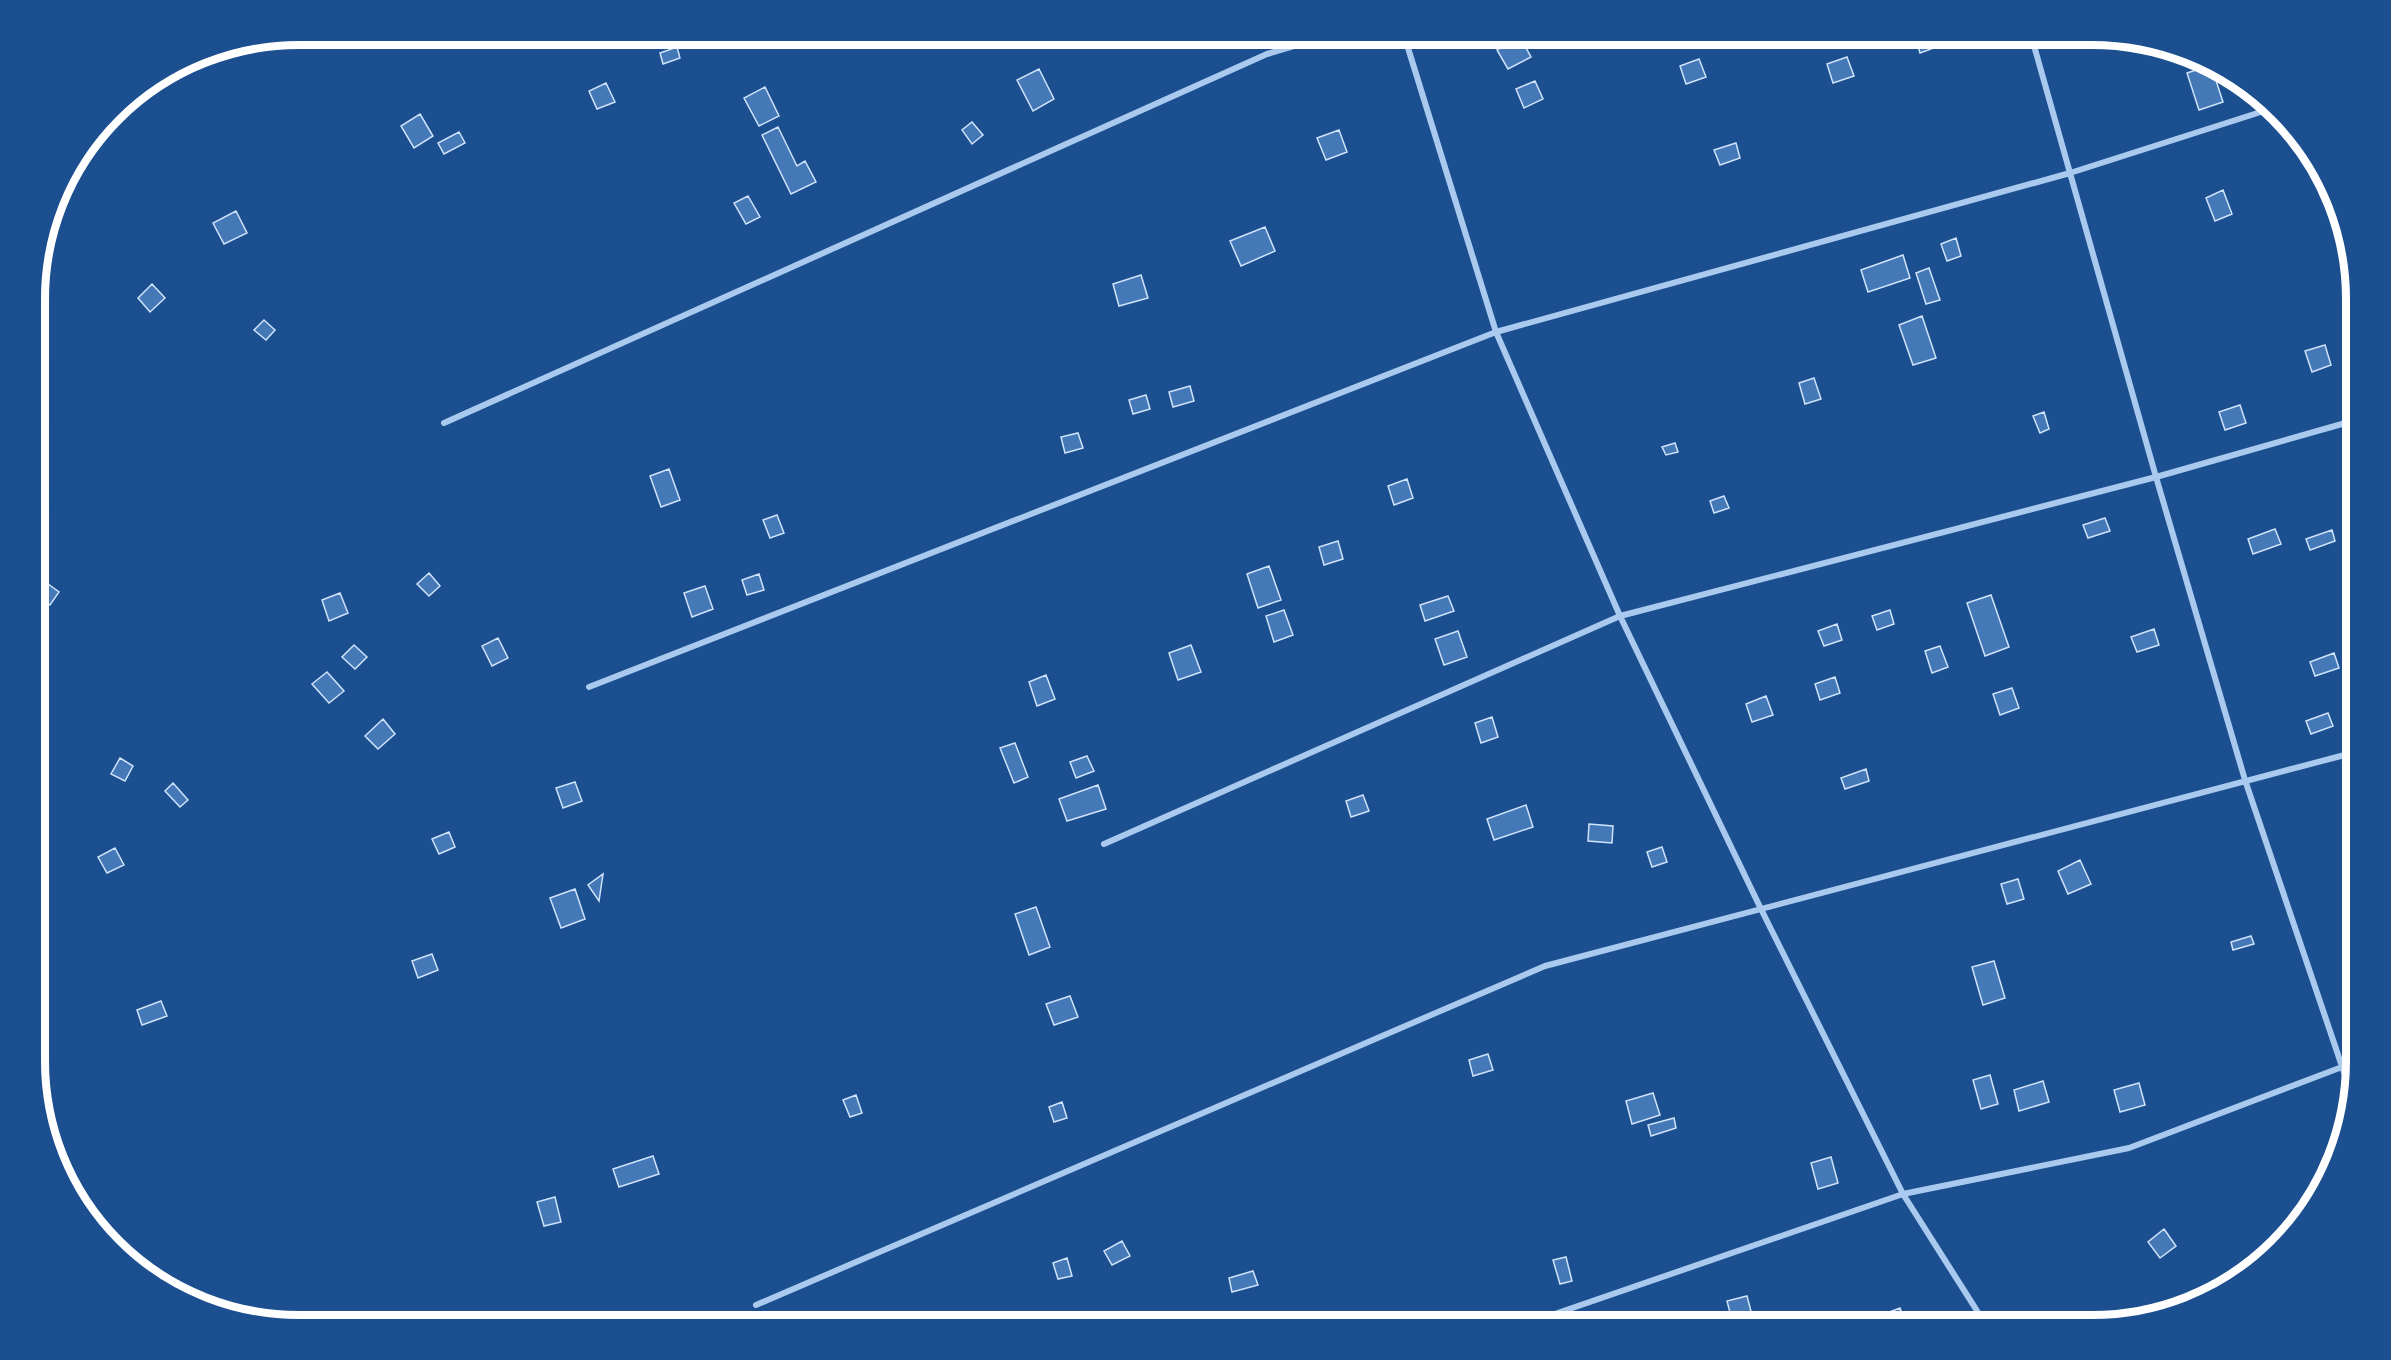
<svg xmlns="http://www.w3.org/2000/svg" width="2391" height="1360" font-family="'Work Sans',sans-serif">
	<style>
		.building { fill: #4478b7; stroke: #cfe3fa; stroke-width: 1.5 }
		.lines { fill: none; stroke-linecap: round; stroke-linejoin: round }
		.street { stroke: #a9c9ee; stroke-width: 6 }
		.rim { fill: none; stroke: #fff; stroke-width: 8 }
	</style>
	<rect width="100%" height="100%" fill="#1b4f8f"/>
	<path class="building" d="M1077 35H1100L1082 44Z
		M1143 35H1160L1147 41Z
		M1929 35H1936L1939 46 1920 53 1916 39Z
		M1520 37 1531 57 1508 69 1497 50Z
		M677 47 680 58 663 64 660 53Z
		M1847 57 1854 76 1833 83 1827 64Z
		M1699 59 1706 77 1686 84 1680 66Z
		M2211 65 2223 102 2199 110 2187 73Z
		M1039 69 1054 99 1033 111 1017 80Z
		M1535 81 1543 99 1524 108 1516 89Z
		M606 83 615 102 597 109 589 91Z
		M765 87 779 116 759 126 744 98Z
		M420 114 433 136 414 148 401 126Z
		M972 122 983 135 972 144 962 130Z
		M778 127 797 166 805 161 816 182 791 194 762 135Z
		M1339 130 1347 152 1326 160 1317 138Z
		M459 132 465 143 444 154 438 143Z
		M1736 143 1740 158 1720 165 1714 150Z
		M2223 190 2232 214 2215 221 2206 198Z
		M748 196 760 217 746 224 734 203Z
		M236 211 247 233 224 244 213 223Z
		M1265 227 1275 251 1241 266 1230 241Z
		M1956 238 1961 256 1947 261 1941 244Z
		M1903 255 1910 278 1868 292 1861 270Z
		M1929 268 1940 300 1926 304 1916 273Z
		M1141 275 1148 298 1119 306 1113 284Z
		M152 284 165 298 150 312 138 298Z
		M1922 316 1936 358 1913 365 1899 325Z
		M264 320 275 330 266 340 254 330Z
		M2325 345 2331 365 2312 372 2305 351Z
		M1814 378 1821 399 1805 404 1799 383Z
		M1190 386 1194 401 1173 407 1169 392Z
		M1146 395 1150 409 1133 414 1129 400Z
		M2240 405 2246 423 2225 430 2219 412Z
		M2044 412 2049 429 2040 433 2033 416Z
		M1078 433 1083 448 1065 453 1061 437Z
		M1675 443 1678 452 1666 455 1662 447Z
		M669 469 680 500 661 507 650 476Z
		M1407 479 1413 498 1394 505 1388 486Z
		M1724 496 1729 508 1714 513 1710 501Z
		M777 515 784 533 770 538 763 520Z
		M2105 518 2110 531 2088 538 2083 525Z
		M2275 529 2281 544 2253 554 2248 539Z
		M2332 530 2335 541 2310 550 2306 539Z
		M1338 541 1343 559 1324 565 1319 547Z
		M1269 566 1281 600 1258 608 1247 574Z
		M429 573 440 586 429 596 417 584Z
		M759 574 764 590 747 595 742 580Z
		M37 576 59 592 50 605 37 595Z
		M705 586 713 609 692 617 684 593Z
		M340 593 348 613 329 621 322 600Z
		M1991 595 2009 647 1985 656 1967 603Z
		M1448 596 1454 611 1425 621 1420 605Z
		M1284 610 1293 635 1274 642 1266 616Z
		M1890 610 1894 624 1877 630 1872 616Z
		M1837 624 1842 640 1824 646 1818 631Z
		M2154 629 2159 645 2137 652 2131 637Z
		M1458 631 1467 657 1444 665 1435 639Z
		M498 638 508 658 492 666 482 646Z
		M354 645 367 657 355 669 342 657Z
		M1191 645 1201 672 1178 680 1169 653Z
		M1940 646 1948 667 1932 673 1925 651Z
		M2334 653 2339 668 2315 676 2310 662Z
		M327 672 344 691 329 703 312 684Z
		M1046 675 1055 699 1037 706 1029 682Z
		M1835 677 1840 693 1820 700 1815 684Z
		M2012 688 2019 708 2000 715 1993 694Z
		M1766 696 1773 715 1752 722 1746 704Z
		M2328 713 2333 726 2311 734 2306 721Z
		M1492 717 1498 737 1481 743 1475 723Z
		M383 719 395 734 378 749 365 736Z
		M1015 743 1028 777 1014 783 1000 748Z
		M1087 756 1094 771 1076 778 1070 762Z
		M120 758 133 766 125 781 111 774Z
		M1866 769 1869 781 1845 789 1841 778Z
		M575 782 582 801 563 808 556 788Z
		M173 783 188 800 180 807 165 791Z
		M1098 785 1106 809 1067 821 1059 799Z
		M1363 795 1369 811 1351 817 1346 801Z
		M1526 805 1533 827 1494 840 1487 819Z
		M1589 824 1613 826 1612 843 1588 841Z
		M449 832 455 847 439 854 432 839Z
		M1662 847 1667 862 1652 867 1647 852Z
		M115 848 124 865 107 873 98 857Z
		M2080 860 2091 884 2068 894 2058 871Z
		M603 874 599 901 588 885Z
		M2018 879 2024 899 2007 904 2001 884Z
		M575 889 585 919 561 928 550 898Z
		M1036 907 1050 947 1029 955 1015 914Z
		M2251 936 2254 944 2233 950 2231 942Z
		M432 954 438 970 418 978 412 961Z
		M1994 961 2005 998 1983 1005 1972 967Z
		M1070 996 1078 1017 1054 1025 1046 1004Z
		M161 1001 167 1016 142 1025 137 1010Z
		M1488 1054 1493 1070 1473 1076 1469 1060Z
		M1990 1075 1998 1104 1981 1109 1973 1080Z
		M2043 1081 2049 1102 2019 1111 2014 1090Z
		M2139 1083 2145 1105 2120 1112 2114 1090Z
		M1653 1093 1660 1115 1632 1124 1626 1101Z
		M856 1095 862 1113 850 1117 843 1100Z
		M1062 1102 1067 1118 1054 1122 1049 1107Z
		M1674 1118 1676 1128 1651 1136 1648 1125Z
		M653 1156 659 1174 619 1187 613 1169Z
		M1831 1157 1838 1183 1818 1189 1811 1163Z
		M555 1197 561 1222 544 1226 537 1202Z
		M2164 1229 2176 1246 2160 1258 2148 1242Z
		M1122 1241 1130 1256 1112 1265 1104 1251Z
		M1566 1257 1572 1281 1560 1284 1553 1260Z
		M1067 1258 1072 1276 1058 1279 1053 1263Z
		M1253 1271 1258 1285 1232 1292 1229 1278Z
		M2206 1289 2207 1295 2191 1300 2189 1294Z
		M1747 1296 1753 1319 1733 1324 1727 1301Z
		M1900 1308 1904 1319 1887 1324 1884 1314Z"/>
	<g class="lines">
		<path class="street" d="M1404 35 1496 332 1620 616 1761 909 1903 1194 1986 1325
			M2031 35 2156 477 2245 780 2351 1093
			M444 423 1267 54 1331 35
			M589 687 1496 332 2070 173 2267 110
			M1104 844 1620 616 2156 477 2356 420
			M756 1305 1545 966 2356 752
			M1523 1325 1903 1194 2129 1148 2342 1067"/>
	</g>
	<path d="M0 0H2391V1360H0ZM299 45H2092A254 254 0 0 1 2346 299V1061A254 254 0 0 1 2092 1315H299A254 254 0 0 1 45 1061V299A254 254 0 0 1 299 45Z" fill="#1b4f8f" fill-rule="evenodd"/>
	<path class="rim" d="M299 45H2092A254 254 0 0 1 2346 299V1061A254 254 0 0 1 2092 1315H299A254 254 0 0 1 45 1061V299A254 254 0 0 1 299 45Z"/>
</svg>
